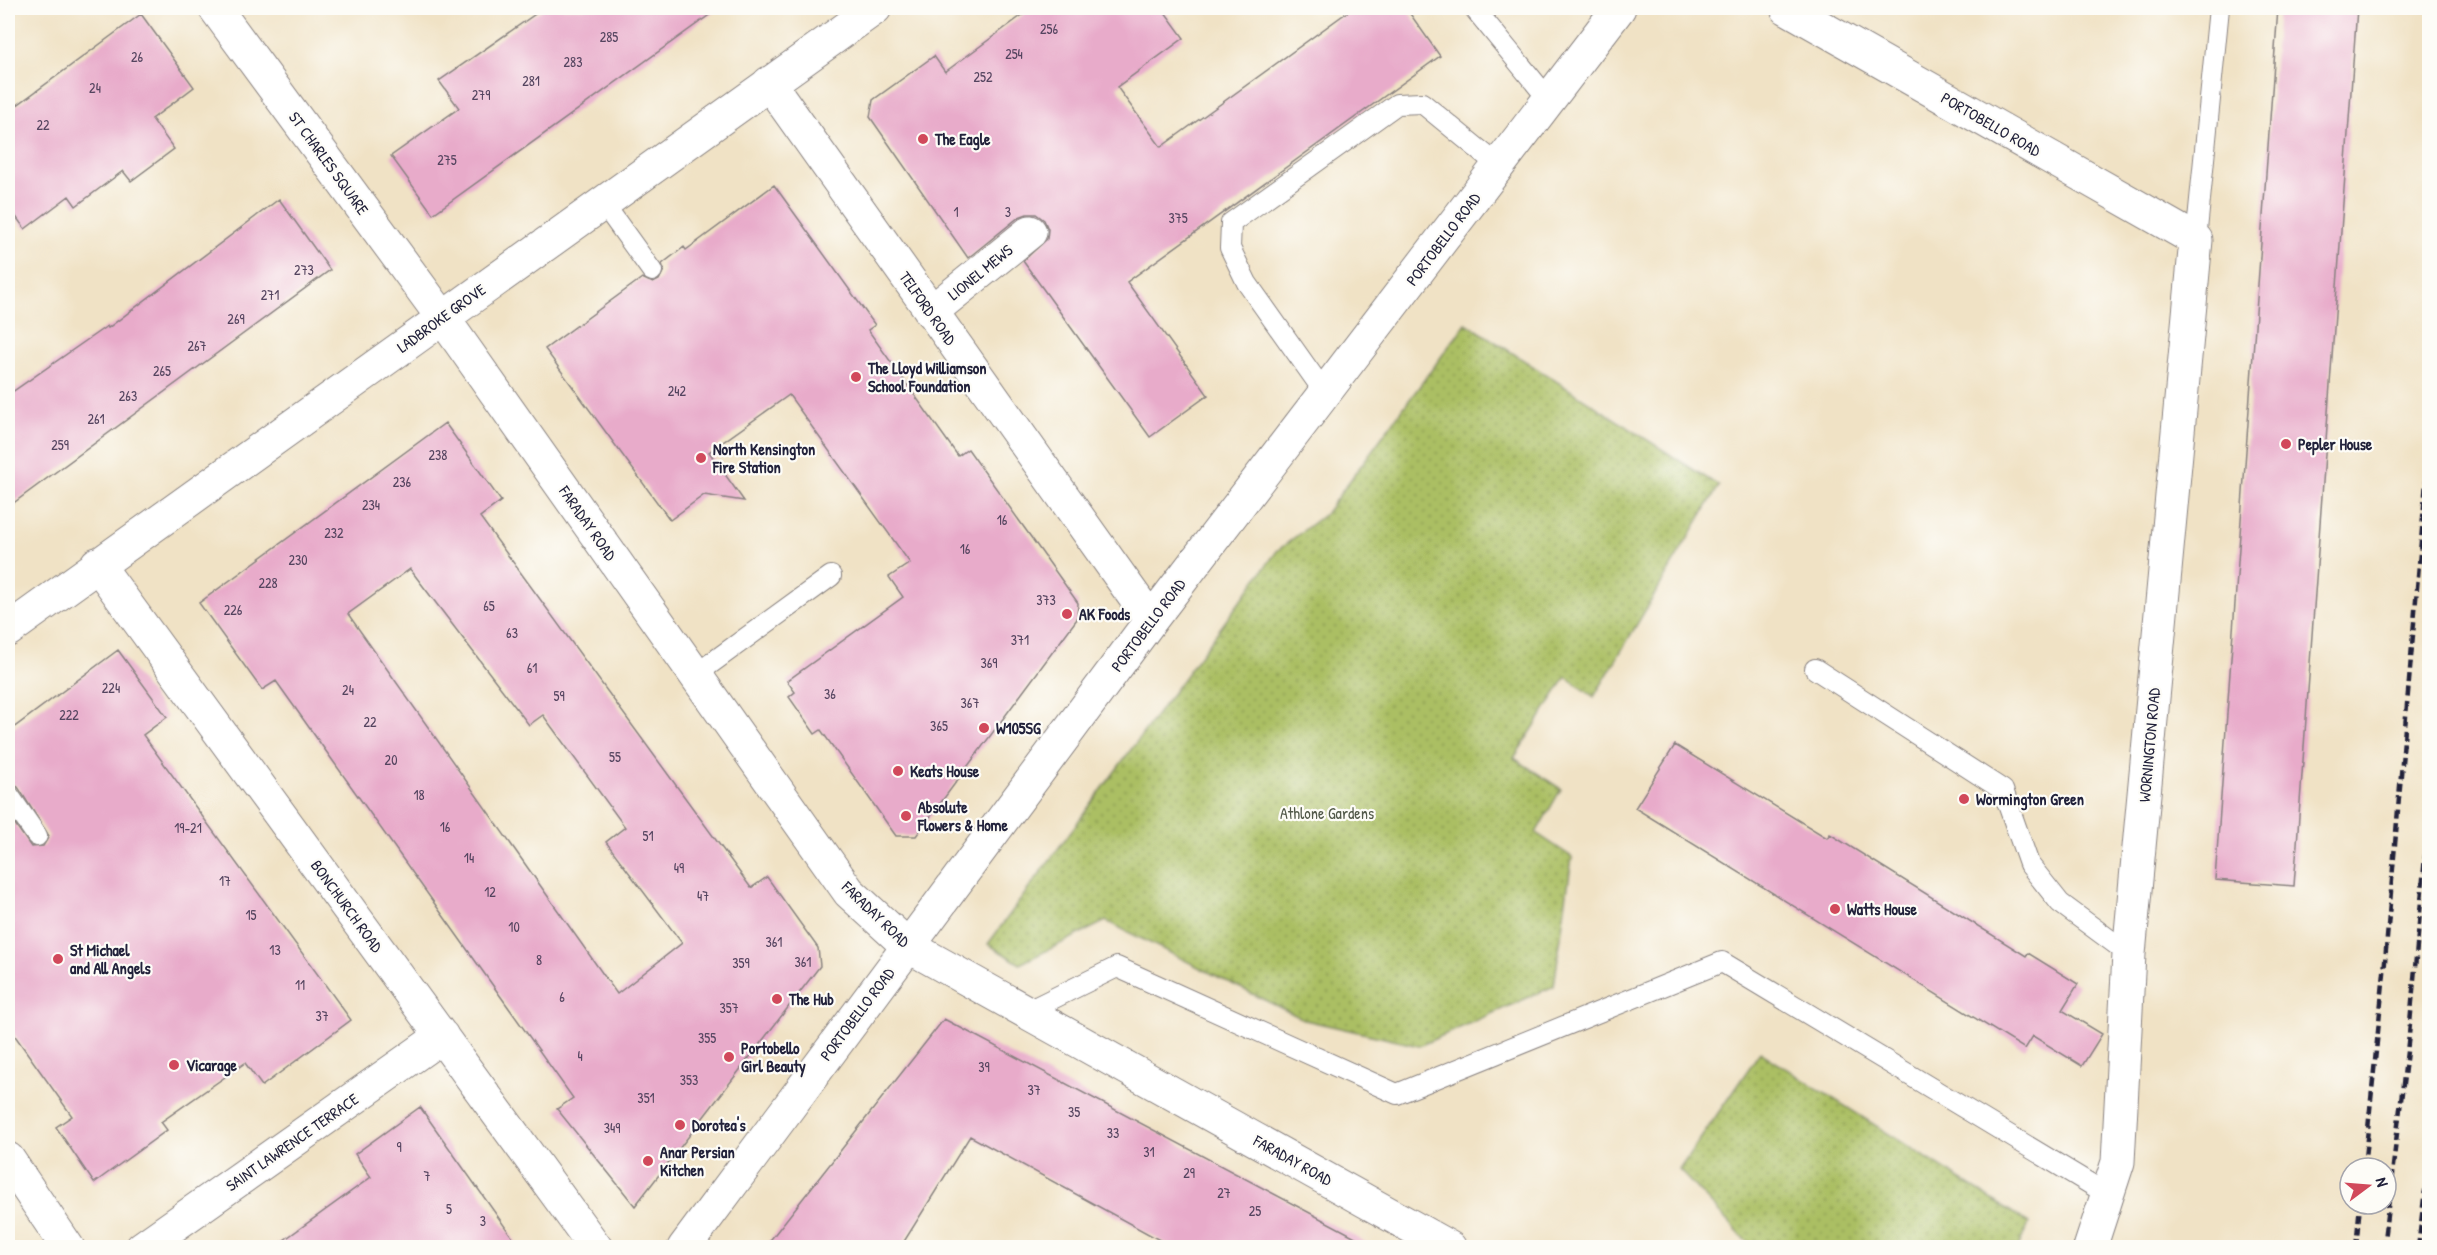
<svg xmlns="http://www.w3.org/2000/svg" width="2437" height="1255" font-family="'Patrick Hand',sans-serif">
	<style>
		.park { fill: url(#park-dots); stroke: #66704f; stroke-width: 1.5 }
		.building { fill: #e8abca; fill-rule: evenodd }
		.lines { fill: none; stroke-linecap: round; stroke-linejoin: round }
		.lane-casing { stroke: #898280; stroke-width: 22 }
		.street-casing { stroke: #898280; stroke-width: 35 }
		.secondary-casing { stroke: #898280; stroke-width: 35 }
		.lane { stroke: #fff; stroke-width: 20 }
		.street { stroke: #fff; stroke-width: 33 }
		.secondary { stroke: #fff; stroke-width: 33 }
		.rail { stroke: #22223b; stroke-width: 4.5; stroke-dasharray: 9 4.5; stroke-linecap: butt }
		.poi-dot { fill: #d1495b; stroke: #fdfcf7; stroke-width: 2 }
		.labels { text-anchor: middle; stroke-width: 4.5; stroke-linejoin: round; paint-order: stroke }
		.number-label { font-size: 14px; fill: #54445f }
		.street-label { font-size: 16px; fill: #22223b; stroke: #fdfcf7 }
		.poi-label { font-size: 16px; font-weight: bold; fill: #22223b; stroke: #fdfcf7; text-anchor: start }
		.park-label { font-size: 16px; fill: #525949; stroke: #fdfcf7 }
	</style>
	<defs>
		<pattern id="park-dots" width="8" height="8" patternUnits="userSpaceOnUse" patternTransform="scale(1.5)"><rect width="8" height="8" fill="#abbf63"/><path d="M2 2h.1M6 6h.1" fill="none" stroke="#8b9b53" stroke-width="1.8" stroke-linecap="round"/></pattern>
	</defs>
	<rect width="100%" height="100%" fill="#fdfcf7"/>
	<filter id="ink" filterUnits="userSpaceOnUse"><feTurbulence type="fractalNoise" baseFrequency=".0167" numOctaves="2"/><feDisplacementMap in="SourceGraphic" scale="12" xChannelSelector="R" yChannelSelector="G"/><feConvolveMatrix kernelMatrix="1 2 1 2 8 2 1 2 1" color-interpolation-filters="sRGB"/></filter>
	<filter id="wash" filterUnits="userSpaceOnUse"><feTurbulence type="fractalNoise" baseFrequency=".008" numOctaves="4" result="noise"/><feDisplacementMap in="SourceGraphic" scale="24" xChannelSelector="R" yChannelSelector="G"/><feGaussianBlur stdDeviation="1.35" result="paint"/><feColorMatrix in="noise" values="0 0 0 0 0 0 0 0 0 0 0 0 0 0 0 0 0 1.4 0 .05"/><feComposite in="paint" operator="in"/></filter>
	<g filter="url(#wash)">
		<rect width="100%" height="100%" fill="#f0e2c5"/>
		<path class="park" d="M1466 323 1719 486 1594 697 1566 677 1514 758 1561 789 1536 833 1572 857 1554 986 1419 1046 1305 1020 1106 921 1020 964 988 944 1277 551 1326 513Z
			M1760 1052 2029 1223 2018 1247 1757 1248 1745 1240 1679 1170Z"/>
		<g id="blocks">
			<path class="building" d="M544 8H719L433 214 391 156 459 108 439 81Z
				M1032 8H1162L1184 38 1117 87 1161 147 1353 8H1406L1440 56 1127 282 1208 395 1150 437 1023 261 1047 239 1048 229 1044 220 1036 214H1027L1019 217 968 258 870 117 873 100 934 56 945 72Z
				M2278 8H2357L2294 886 2215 880Z
				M141 14 194 87 152 119 174 149 131 181 123 171 76 206 69 196 25 229 8 206V112Z
				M774 185 875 325 868 330 958 456 968 449 1078 603 1077 619 916 836H896L821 730 815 734 789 697 795 692 787 681 903 597 889 577 910 563 789 395 709 452 744 501 704 495 670 520 545 349 642 278 653 283 659 280 664 270 662 264 684 247 686 250Z
				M279 199 330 270 8 507V395L107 326 108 328Z
				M445 423 501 501 480 517 751 888 767 877 818 948 820 966 635 1206 557 1109 573 1098 318 740 276 681 262 690 199 603ZM410 569 529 725 543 715 625 827 606 842 682 943 617 994 348 614Z
				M118 650 167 717 143 735 351 1020 262 1086 245 1063 161 1122 167 1130 94 1183 56 1127 72 1116 8 1026V814L31 847 43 846 49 836 18 787 8 782V732Z
				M1675 745 1827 838 1830 834 2026 956 2028 953 2078 984 2062 1010 2102 1034 2082 1066 2033 1036 2025 1049 1635 808Z
				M944 1019 1376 1248H1174L970 1136 900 1248H764Z
				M420 1107 520 1248H273L371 1177 355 1154Z"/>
		</g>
	</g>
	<g filter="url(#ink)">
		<use href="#blocks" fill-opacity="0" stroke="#898280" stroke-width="1.5"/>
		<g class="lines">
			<defs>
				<path id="lane" d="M1474 8 1549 100
					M603 203 652 271
					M2196 240 2219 8
					M1325 393 1247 283 1230 248 1231 223 1397 104 1422 103 1499 166
					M1815 669 2003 790 2029 864 2060 903 2129 954
					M695 675 831 576
					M8 794 37 836
					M1026 1012 1117 967 1397 1094 1722 962 2107 1194"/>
				<path id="street" d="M215 8 443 318 849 892 908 946 1450 1248
					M1787 8 2196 240 2129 954 2118 1162 2090 1248
					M769 83 1151 620
					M931 312 1030 232
					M97 564 596 1248
					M8 1159 68 1248
					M142 1248 442 1036
					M684 1248 1151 620 1619 8"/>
				<path id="secondary" d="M8 630 875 8"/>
			</defs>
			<use href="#lane" class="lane-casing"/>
			<use href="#street" class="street-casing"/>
			<use href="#secondary" class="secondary-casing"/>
			<use href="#lane" class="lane"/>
			<use href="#street" class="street"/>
			<use href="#secondary" class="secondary"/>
			<path class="rail" d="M2364 1168 2384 973 2430 436
				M2356 1248 2360 1204
				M2383 1248 2409 1035 2430 801
				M2418 1248 2430 1149"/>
		</g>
	</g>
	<g class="poi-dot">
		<circle cx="923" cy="139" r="6"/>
		<circle cx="856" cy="377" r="6"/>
		<circle cx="2286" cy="444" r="6"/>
		<circle cx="701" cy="458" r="6"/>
		<circle cx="1067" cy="614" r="6"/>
		<circle cx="984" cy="728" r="6"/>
		<circle cx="898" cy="771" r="6"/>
		<circle cx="1964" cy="799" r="6"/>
		<circle cx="906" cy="816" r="6"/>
		<circle cx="1835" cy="909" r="6"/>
		<circle cx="58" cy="959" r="6"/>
		<circle cx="777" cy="999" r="6"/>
		<circle cx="729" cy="1057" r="6"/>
		<circle cx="174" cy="1065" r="6"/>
		<circle cx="680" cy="1125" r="6"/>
		<circle cx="648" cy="1161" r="6"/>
	</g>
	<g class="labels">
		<g class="number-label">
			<text x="1049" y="34">256</text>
			<text x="609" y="42">285</text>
			<text x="1014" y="59">254</text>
			<text x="137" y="62">26</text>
			<text x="573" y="67">283</text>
			<text x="983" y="82">252</text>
			<text x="531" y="86">281</text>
			<text x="95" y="93">24</text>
			<text x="481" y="100">279</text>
			<text x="43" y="130">22</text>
			<text x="447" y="165">275</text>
			<text x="956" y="217">1</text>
			<text x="1008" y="217">3</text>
			<text x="1178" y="223">375</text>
			<text x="304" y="275">273</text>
			<text x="270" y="300">271</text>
			<text x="236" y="324">269</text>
			<text x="197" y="351">267</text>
			<text x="162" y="376">265</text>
			<text x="677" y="396">242</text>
			<text x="128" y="401">263</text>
			<text x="96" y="424">261</text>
			<text x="60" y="450">259</text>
			<text x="438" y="460">238</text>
			<text x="402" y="487">236</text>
			<text x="371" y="510">234</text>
			<text x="1002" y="525">16</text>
			<text x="334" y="538">232</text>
			<text x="965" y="554">16</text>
			<text x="298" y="565">230</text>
			<text x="268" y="588">228</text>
			<text x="1046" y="605">373</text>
			<text x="489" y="611">65</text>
			<text x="233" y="615">226</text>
			<text x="512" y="638">63</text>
			<text x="1020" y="645">371</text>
			<text x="989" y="668">369</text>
			<text x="532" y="673">61</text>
			<text x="111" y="693">224</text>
			<text x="348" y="695">24</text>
			<text x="830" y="699">36</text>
			<text x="559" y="701">59</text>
			<text x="970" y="708">367</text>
			<text x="69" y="720">222</text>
			<text x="370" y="727">22</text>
			<text x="939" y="731">365</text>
			<text x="615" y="762">55</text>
			<text x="391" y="765">20</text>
			<text x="419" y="800">18</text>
			<text x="445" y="832">16</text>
			<text x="188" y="833">19-21</text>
			<text x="648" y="841">51</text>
			<text x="469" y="863">14</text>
			<text x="679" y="873">49</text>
			<text x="225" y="886">17</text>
			<text x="490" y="897">12</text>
			<text x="703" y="901">47</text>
			<text x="251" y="920">15</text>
			<text x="514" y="932">10</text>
			<text x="774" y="947">361</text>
			<text x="275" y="955">13</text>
			<text x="539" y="965">8</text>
			<text x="803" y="967">361</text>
			<text x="741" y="968">359</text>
			<text x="300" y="990">11</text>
			<text x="562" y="1002">6</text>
			<text x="729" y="1013">357</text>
			<text x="322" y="1021">37</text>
			<text x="707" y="1043">355</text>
			<text x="580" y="1061">4</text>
			<text x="984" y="1072">39</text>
			<text x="689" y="1085">353</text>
			<text x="1034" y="1095">37</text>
			<text x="646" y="1103">351</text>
			<text x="1074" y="1117">35</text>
			<text x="612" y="1133">349</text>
			<text x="1113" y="1138">33</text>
			<text x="399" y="1152">9</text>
			<text x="1149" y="1157">31</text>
			<text x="1189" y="1178">29</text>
			<text x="427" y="1181">7</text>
			<text x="1224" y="1198">27</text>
			<text x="449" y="1214">5</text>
			<text x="1255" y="1216">25</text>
			<text x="483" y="1226">3</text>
		</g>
		<g class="street-label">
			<text transform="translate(1991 124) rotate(30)" y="6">PORTOBELLO ROAD</text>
			<text transform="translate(329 163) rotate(54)" y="6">ST CHARLES SQUARE</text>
			<text transform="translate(1443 239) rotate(-53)" y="6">PORTOBELLO ROAD</text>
			<text transform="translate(980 272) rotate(-39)" y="6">LIONEL MEWS</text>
			<text transform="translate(928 308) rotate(55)" y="6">TELFORD ROAD</text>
			<text transform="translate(441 318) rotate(-36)" y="6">LADBROKE GROVE</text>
			<text transform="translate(588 523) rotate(55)" y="6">FARADAY ROAD</text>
			<text transform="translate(1148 625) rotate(-53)" y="6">PORTOBELLO ROAD</text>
			<text transform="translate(2149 745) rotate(-85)" y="6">WORNINGTON ROAD</text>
			<text transform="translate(347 906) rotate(54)" y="6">BONCHURCH ROAD</text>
			<text transform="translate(876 914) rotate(44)" y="6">FARADAY ROAD</text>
			<text transform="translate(857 1014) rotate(-53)" y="6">PORTOBELLO ROAD</text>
			<text transform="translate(292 1142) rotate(-35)" y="6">SAINT LAWRENCE TERRACE</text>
			<text transform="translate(1293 1160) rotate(29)" y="6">FARADAY ROAD</text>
		</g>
		<g class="poi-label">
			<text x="935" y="145">The Eagle</text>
			<text x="868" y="374">The Lloyd Williamson<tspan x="868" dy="18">School Foundation</tspan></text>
			<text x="2298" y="450">Pepler House</text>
			<text x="713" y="455">North Kensington<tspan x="713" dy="18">Fire Station</tspan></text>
			<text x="1079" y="620">AK Foods</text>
			<text x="996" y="734">W105SG</text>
			<text x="910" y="777">Keats House</text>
			<text x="1976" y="805">Wormington Green</text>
			<text x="918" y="813">Absolute<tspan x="918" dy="18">Flowers &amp; Home</tspan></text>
			<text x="1847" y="915">Watts House</text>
			<text x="70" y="956">St Michael<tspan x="70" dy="18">and All Angels</tspan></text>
			<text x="789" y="1005">The Hub</text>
			<text x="741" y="1054">Portobello<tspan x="741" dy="18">Girl Beauty</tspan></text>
			<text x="186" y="1071">Vicarage</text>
			<text x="692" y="1131">Dorotea's</text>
			<text x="660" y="1158">Anar Persian<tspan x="660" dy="18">Kitchen</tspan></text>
		</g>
		<g class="park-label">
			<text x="1327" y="819">Athlone Gardens</text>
		</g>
	</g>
	<rect width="2437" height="1255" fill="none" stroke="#fdfcf7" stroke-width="30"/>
	<g transform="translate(2368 1186) rotate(74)"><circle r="28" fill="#fdfcf7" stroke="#a5a5ac" stroke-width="1.5"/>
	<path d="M0-4.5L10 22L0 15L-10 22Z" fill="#d1495b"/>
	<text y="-9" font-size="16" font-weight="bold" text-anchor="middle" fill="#22223b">N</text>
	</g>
</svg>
